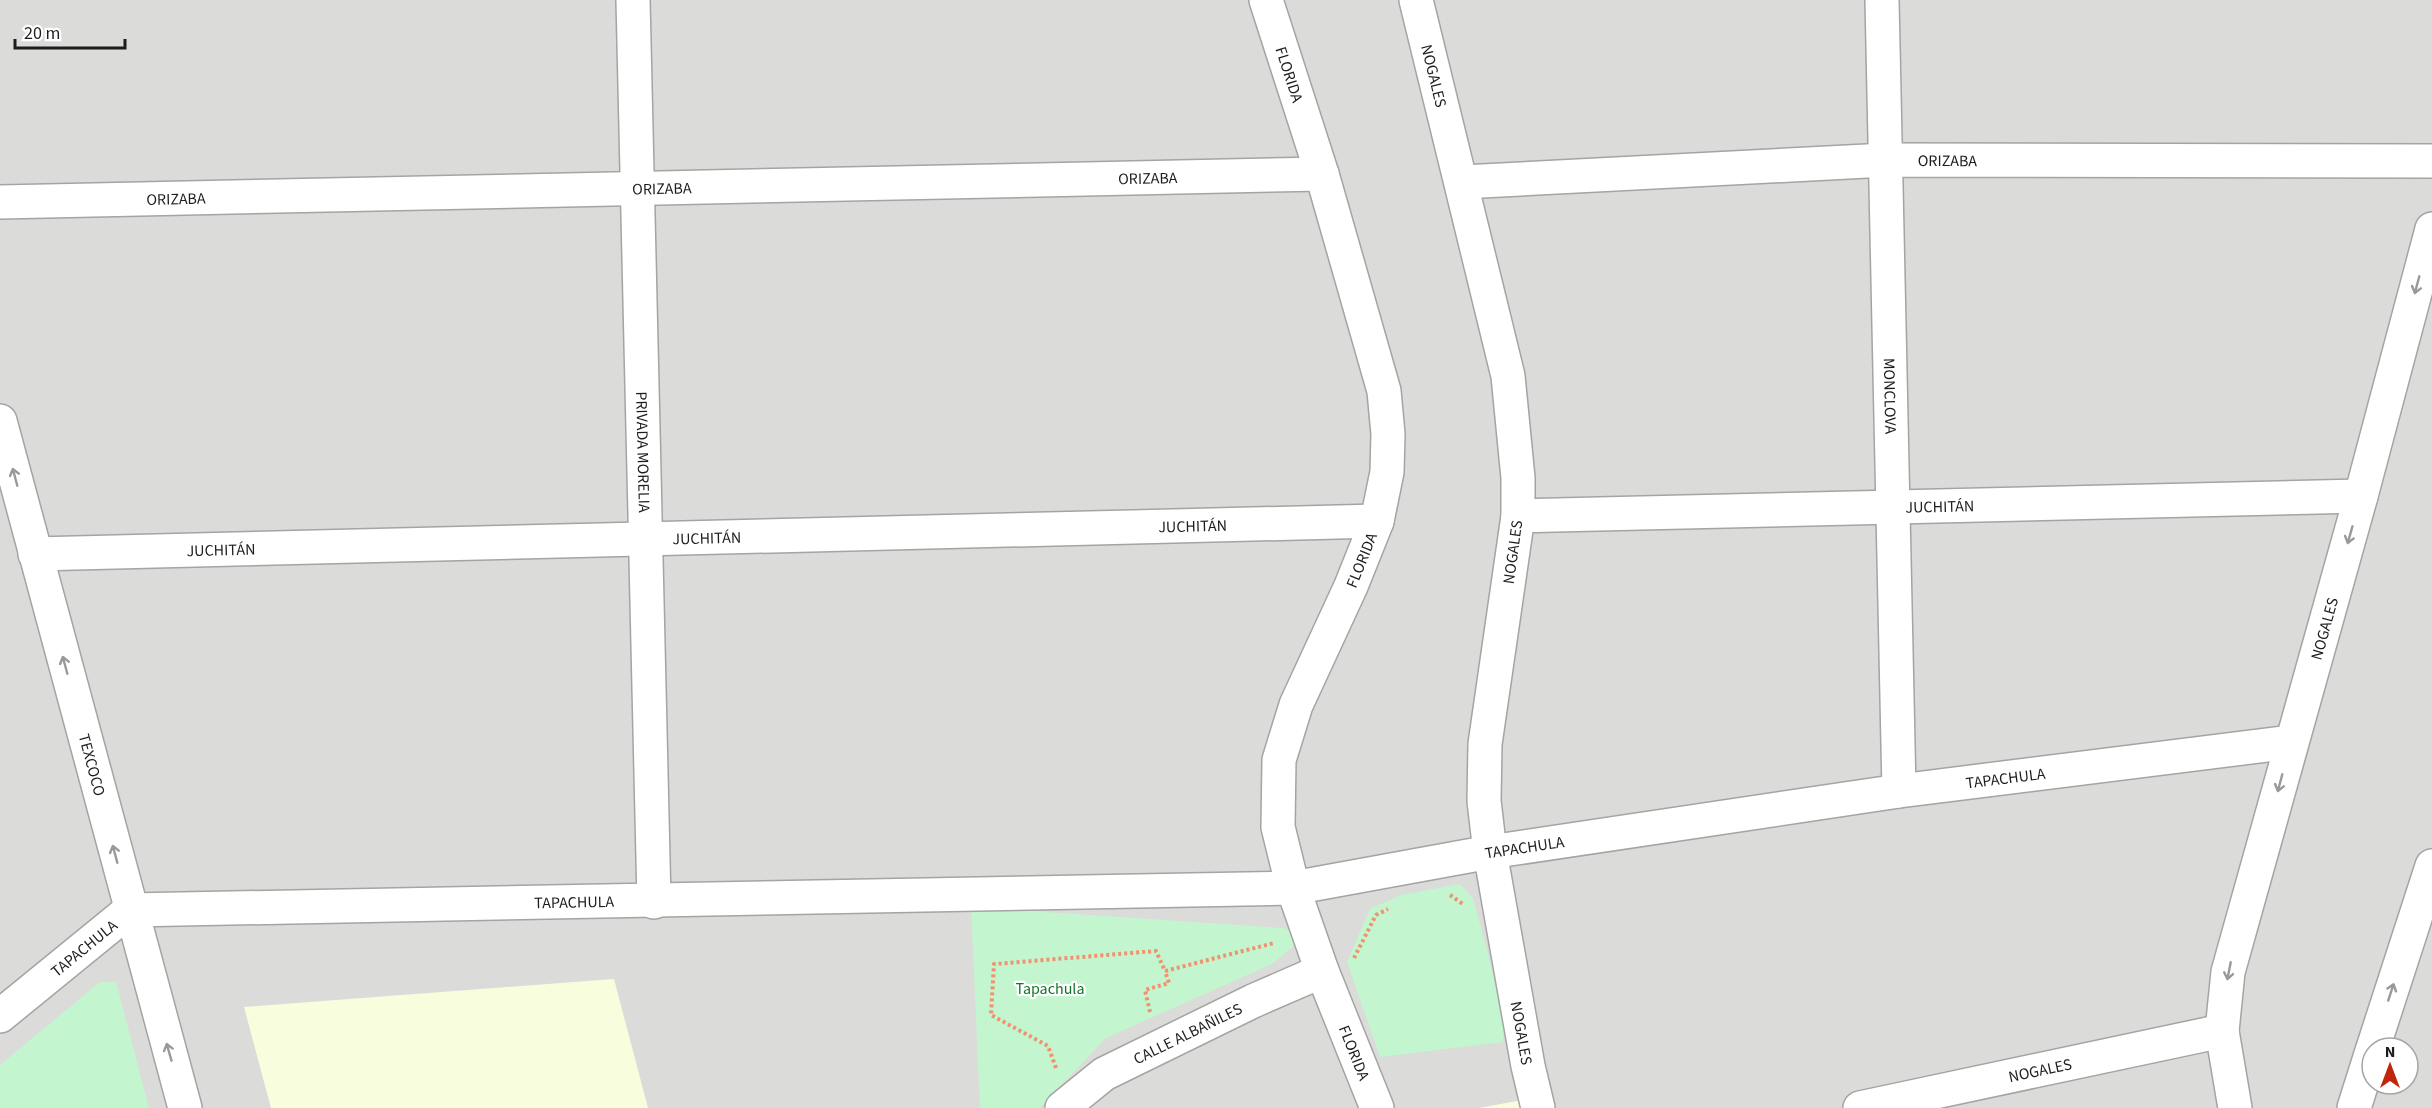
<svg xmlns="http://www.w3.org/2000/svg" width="2432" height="1108" font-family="'Source Sans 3',sans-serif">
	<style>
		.residential { fill: #dbdbda; fill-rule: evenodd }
		.education { fill: #f8fdde }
		.park { fill: #c3f6ce }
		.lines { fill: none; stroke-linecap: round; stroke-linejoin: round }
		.street-casing { stroke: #a4a4a4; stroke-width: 36 }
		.path { stroke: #f29171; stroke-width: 4; stroke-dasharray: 3 3; stroke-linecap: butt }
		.street { stroke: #fff; stroke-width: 33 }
		.oneway { stroke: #999 }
		.labels { text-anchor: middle; stroke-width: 4.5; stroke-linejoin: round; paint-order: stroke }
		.street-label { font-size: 16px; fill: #1d1d1d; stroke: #fff }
		.park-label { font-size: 16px; fill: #117628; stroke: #fff }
	</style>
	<rect width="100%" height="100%" fill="#eeece4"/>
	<path class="residential" d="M0 0H2432V1108H0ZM2372 1048H2408V1084H2372Z"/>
	<path class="education" d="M614 979 648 1108H271L244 1007Z
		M1532 1098 1534 1108H1479Z"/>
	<path class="park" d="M1460 884 1473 898 1491 965 1503 1020V1042L1380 1057 1347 962 1370 909 1401 895Z
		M971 907 1282 928 1308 934 1272 964 1106 1038 1040 1108H980Z
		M100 982H116L149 1108H0V1065Z"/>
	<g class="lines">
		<defs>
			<g id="street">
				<path id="s1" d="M633 0 654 902"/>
				<path id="s2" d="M1266 0 1322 174 1384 391 1388 434 1387 472 1377 521 1351 586 1296 705 1279 760 1278 827 1293 888 1322 971 1377 1108"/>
				<path id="s3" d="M1416 0 1508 376 1518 478V516L1485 744 1484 801 1490 852 1528 1066 1538 1108"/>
				<path id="s4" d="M1882 0 1899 791"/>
				<path id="s5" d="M1462 182 1886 160 2432 161"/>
				<path id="s6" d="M0 202 1322 174"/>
				<path id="s7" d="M0 421 185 1108"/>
				<path id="s8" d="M1518 516 2361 496"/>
				<path id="s9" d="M35 554 1377 521"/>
				<path id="s10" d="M0 1016 130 910 1293 888 1490 852 1899 791 2291 742"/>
				<path d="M2373 1048 2432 866"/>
				<path id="s11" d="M1062 1108 1104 1074 1253 1001 1322 971"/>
				<path id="s12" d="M1860 1108 2222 1031"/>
				<path id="s13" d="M2235 1108 2222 1031 2228 972 2361 496 2432 229"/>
				<path d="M2354 1108 2372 1051"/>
			</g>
		</defs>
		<use href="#street" class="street-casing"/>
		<path class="path" d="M1450 895 1463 904
			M1354 958 1376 915 1388 909
			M1150 1012 1145 990 1169 983 1165 971
			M1056 1068 1048 1046 991 1015 994 964 1156 951 1165 971 1274 943"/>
		<use href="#street" class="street"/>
	</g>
	<defs><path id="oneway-shaft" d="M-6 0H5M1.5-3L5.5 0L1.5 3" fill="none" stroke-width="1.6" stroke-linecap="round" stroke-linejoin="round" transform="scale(1.5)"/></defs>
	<g class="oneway">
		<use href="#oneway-shaft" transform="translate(2417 285) rotate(105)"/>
		<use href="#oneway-shaft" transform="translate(15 477) rotate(-105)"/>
		<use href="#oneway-shaft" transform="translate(2350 535) rotate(106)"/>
		<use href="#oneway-shaft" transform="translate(65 665) rotate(-105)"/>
		<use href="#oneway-shaft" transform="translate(2280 783) rotate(105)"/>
		<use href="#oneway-shaft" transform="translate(115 854) rotate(-105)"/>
		<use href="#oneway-shaft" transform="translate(2229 971) rotate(101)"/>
		<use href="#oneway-shaft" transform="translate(2391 992) rotate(-72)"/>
		<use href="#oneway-shaft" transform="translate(169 1052) rotate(-106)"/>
	</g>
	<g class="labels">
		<g class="street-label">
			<text dy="6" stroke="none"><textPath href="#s2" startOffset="78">FLORIDA</textPath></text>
			<text dy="6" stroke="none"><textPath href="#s3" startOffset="78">NOGALES</textPath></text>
			<text dy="6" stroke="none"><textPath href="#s5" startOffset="486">ORIZABA</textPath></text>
			<text dy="6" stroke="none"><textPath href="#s6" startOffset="1148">ORIZABA</textPath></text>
			<text dy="6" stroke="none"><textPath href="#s6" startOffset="662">ORIZABA</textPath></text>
			<text dy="6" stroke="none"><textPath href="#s6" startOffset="176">ORIZABA</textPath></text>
			<text dy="6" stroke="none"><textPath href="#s4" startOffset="396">MONCLOVA</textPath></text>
			<text dy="6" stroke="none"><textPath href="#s1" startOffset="452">PRIVADA MORELIA</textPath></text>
			<text dy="6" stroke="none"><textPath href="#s8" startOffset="422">JUCHITÁN</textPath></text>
			<text dy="6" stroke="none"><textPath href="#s9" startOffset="1158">JUCHITÁN</textPath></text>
			<text dy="6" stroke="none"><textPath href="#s9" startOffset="672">JUCHITÁN</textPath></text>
			<text dy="6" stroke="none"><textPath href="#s9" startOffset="186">JUCHITÁN</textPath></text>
			<text transform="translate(1512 552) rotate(-82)" y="6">NOGALES</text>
			<text transform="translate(1361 560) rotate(-68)" y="6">FLORIDA</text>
			<text dy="6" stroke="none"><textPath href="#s13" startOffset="494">NOGALES</textPath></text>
			<text dy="6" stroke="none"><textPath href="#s7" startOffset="356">TEXCOCO</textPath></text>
			<text dy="6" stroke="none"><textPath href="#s10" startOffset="2052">TAPACHULA</textPath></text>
			<text dy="6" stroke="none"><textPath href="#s10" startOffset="1566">TAPACHULA</textPath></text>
			<text dy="6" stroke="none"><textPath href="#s10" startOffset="612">TAPACHULA</textPath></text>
			<text dy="6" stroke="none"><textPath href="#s10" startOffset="108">TAPACHULA</textPath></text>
			<text dy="6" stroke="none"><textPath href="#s3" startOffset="1050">NOGALES</textPath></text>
			<text dy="6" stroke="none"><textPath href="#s11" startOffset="147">CALLE ALBAÑILES</textPath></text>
			<text dy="6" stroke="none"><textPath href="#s2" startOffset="1104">FLORIDA</textPath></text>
			<text dy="6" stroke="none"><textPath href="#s12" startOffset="184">NOGALES</textPath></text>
		</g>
		<g class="park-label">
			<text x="1050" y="994">Tapachula</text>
		</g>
	</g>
	<g transform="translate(2390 1066)"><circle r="28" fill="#ffffff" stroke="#a5a5a5" stroke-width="1.5"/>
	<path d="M0-4.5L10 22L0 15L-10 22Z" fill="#c0260b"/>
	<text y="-9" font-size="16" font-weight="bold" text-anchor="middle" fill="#1d1d1d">N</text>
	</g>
	<path d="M15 39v9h110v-9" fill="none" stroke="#1d1d1d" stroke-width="3"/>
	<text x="24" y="39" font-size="18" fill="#1d1d1d" stroke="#ffffff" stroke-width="4.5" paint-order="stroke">20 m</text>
</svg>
